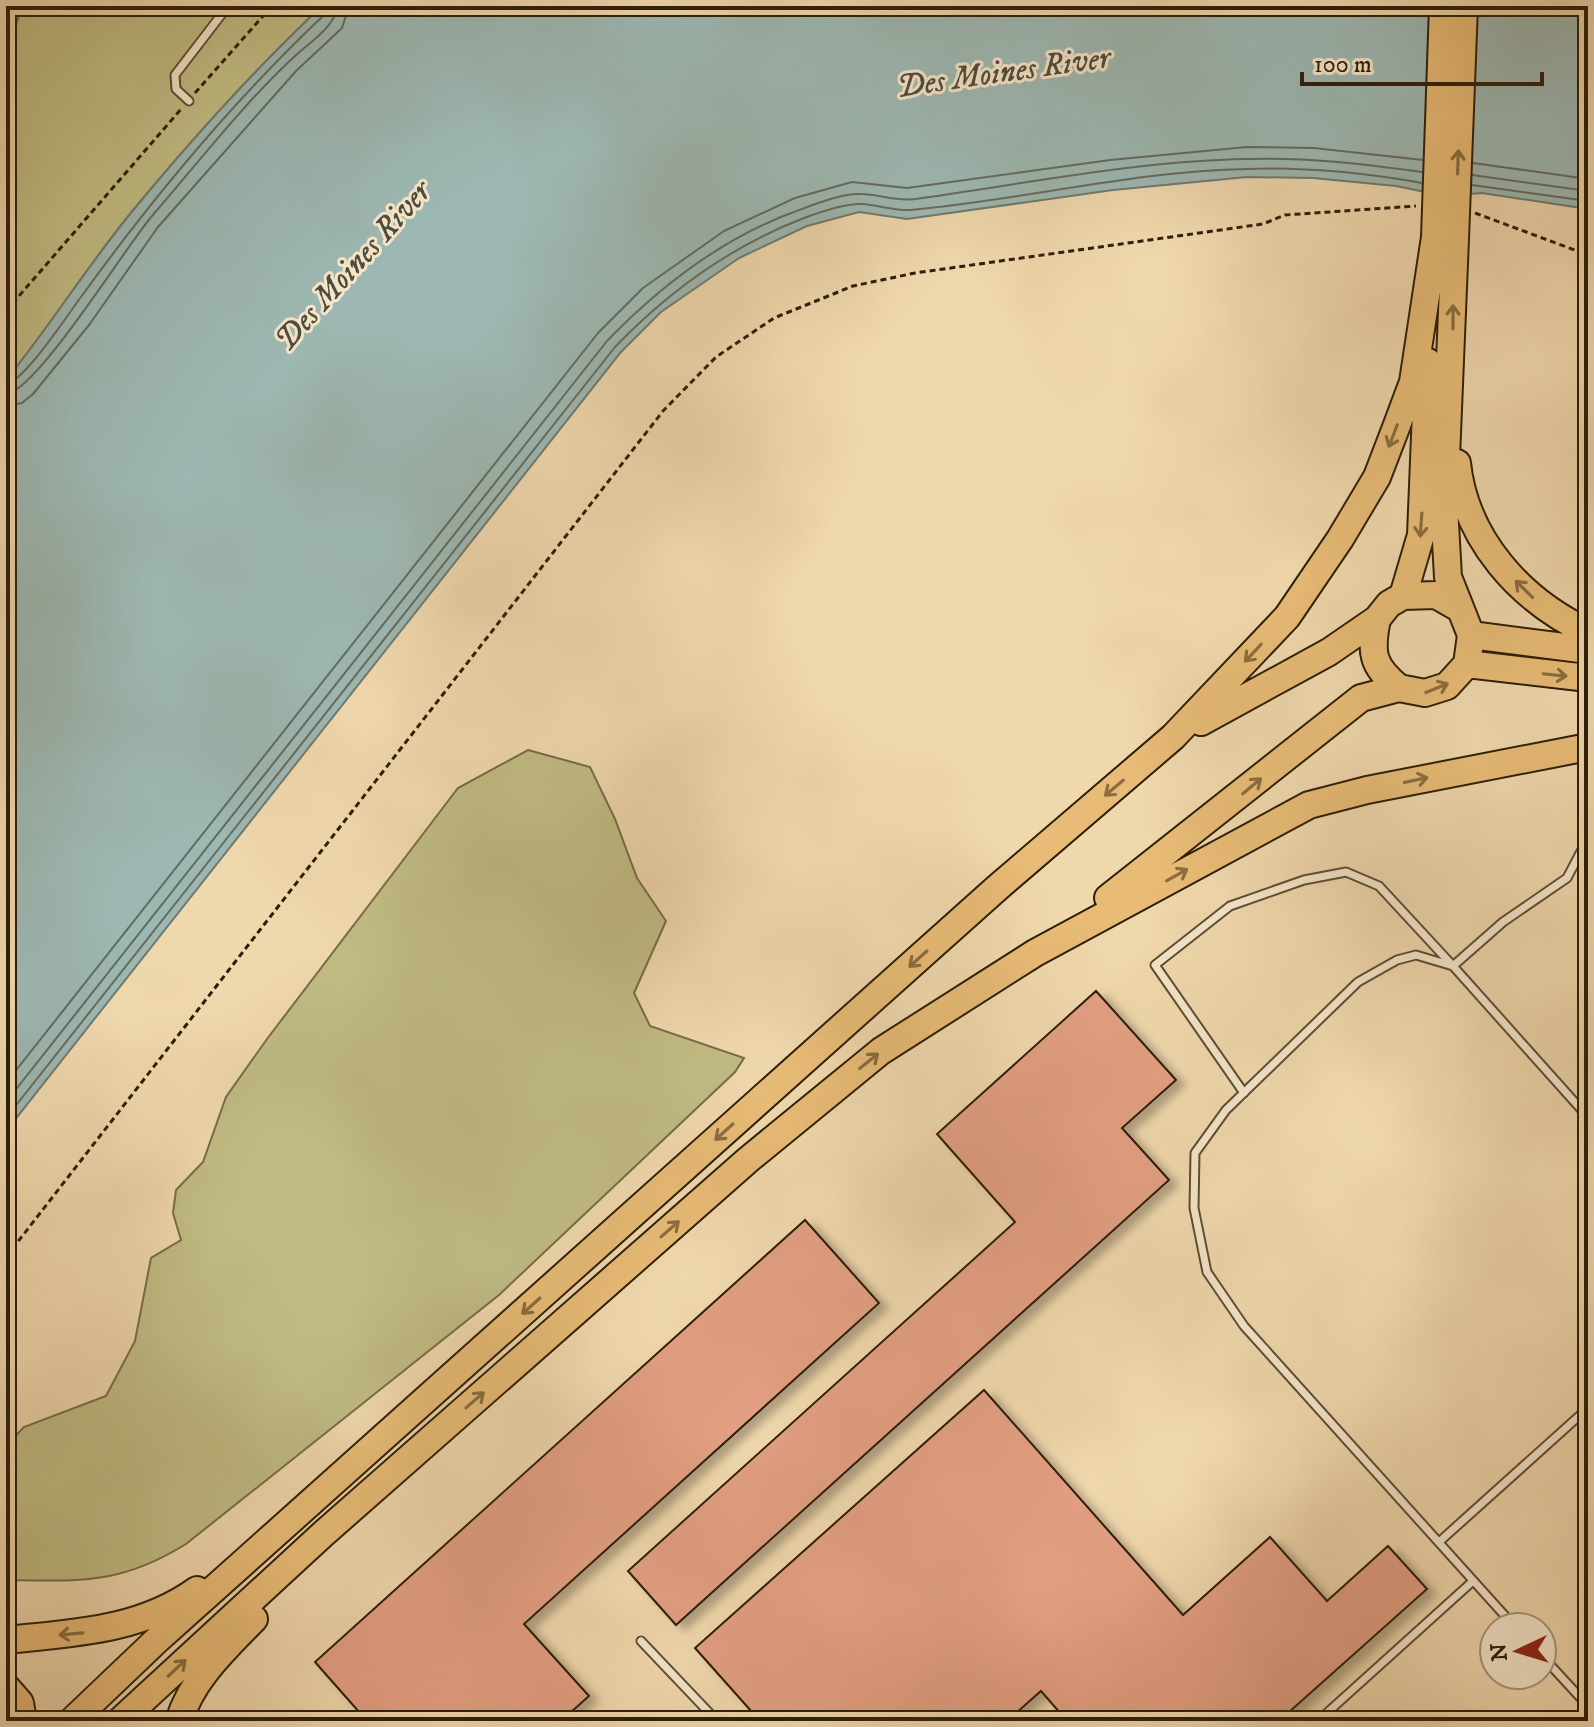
<svg xmlns="http://www.w3.org/2000/svg" width="1594" height="1727" font-family="'IM FELL DW Pica',serif">
	<style>
		.green { fill: #c1bc84; stroke: #766d47; stroke-width: 2 }
		.water { fill: #9db8b3; stroke: #707a6f; stroke-width: 2 }
		.lines { fill: none; stroke-linecap: round; stroke-linejoin: round }
		.shore { stroke: #646b5e; stroke-width: 2 }
		.building { fill: #e39f83; stroke: #2c1e0a; stroke-width: 2; filter: url(#shadow) }
		.lane-casing { stroke: #5d4c33; stroke-width: 11 }
		.highway-casing { stroke: #2c1e0a; stroke-width: 30 }
		.path { stroke: #2c1e0a; stroke-width: 3; stroke-dasharray: 6 4; stroke-linecap: butt }
		.lane { stroke: #f5e6ca; stroke-width: 7 }
		.highway { stroke: #e8bc76; stroke-width: 26 }
		.highway-bridge-casing { stroke: #2c1e0a; stroke-width: 30; stroke-linecap: butt }
		.highway-bridge { stroke: #e8bc76; stroke-width: 26 }
		.oneway { stroke: #8a6d40 }
		.labels { text-anchor: middle; stroke-width: 6; stroke-linejoin: round; paint-order: stroke }
		.water-label { font-size: 32px; font-style: italic; fill: #4e4c3d; stroke: #f5e6ca }
	</style>
	<defs>
		<filter id="shadow"><feDropShadow dx="9" dy="5" stdDeviation="4" flood-color="#0004"/></filter>
	</defs>
	<rect width="100%" height="100%" fill="#f0d8ad"/>
	<filter id="stains"><feTurbulence type="fractalNoise" baseFrequency=".0025" numOctaves="4"/><feColorMatrix values="0 0 0 0 .2 0 0 0 0 .09 0 0 0 0 .02 0 0 0 .5 -.17"/></filter>
	<radialGradient id="worn" r=".72"><stop offset=".6" stop-color="#630" stop-opacity="0"/><stop offset="1" stop-color="#630" stop-opacity=".3"/></radialGradient>
	<path class="green" d="M23 6H322C255 69 193 138 135 208 89 263 52 324 6 380V50Z
		M528 750 590 767 615 819 637 878 666 921 634 993 650 1026 744 1058 735 1072 499 1295 186 1544C120 1585 80 1581 6 1580V1446L24 1427 106 1396 135 1341 151 1258 181 1240 173 1213 176 1190 203 1162 226 1097 267 1039 458 788Z"/>
	<path class="water" d="M322 6H1588V209L1482 193 1445 196 1396 186 1313 178 1247 177 1113 190 907 219 859 212 807 226 739 258 661 312 621 352 6 1131V380C52 324 89 263 135 208 193 138 255 69 322 6Z"/>
	<g class="lines">
		<path class="shore" d="M1473 163 1588 179
			M1472 175 1588 191
			M1472 185 1588 201
			M6 384C24 382 68 314 81 297 154 196 233 101 324 15L327 6
			M6 394C36 392 126 246 152 216 198 163 243 104 295 56 309 43 336 26 337 6
			M6 406 22 403 33 394 89 325 158 227 296 71 342 28 349 6
			M6 1083 598 333 643 288 724 231 795 198 852 182 907 188 1110 160 1247 147 1314 148 1423 160
			M6 1102 607 341C662 284 727 235 802 209 818 203 843 193 861 194 879 194 896 202 915 199 1024 184 1136 161 1247 159 1305 157 1364 164 1422 172
			M6 1118 615 347C669 291 731 246 804 218 820 212 845 203 862 204 878 205 894 211 910 210 1023 200 1134 171 1247 169 1305 167 1365 173 1422 183"/>
	</g>
	<path class="building" d="M1096 991 1176 1080 1122 1128 1169 1180 676 1625 628 1571 1015 1222 937 1134Z
		M805 1220 879 1303 524 1624 589 1696 561 1721H367L315 1662Z
		M984 1390 1183 1615 1270 1537 1327 1601 1388 1546 1427 1589 1279 1721H1067L1041 1691 1007 1721H760L695 1648Z"/>
	<g class="lines">
		<defs>
			<path id="lane" d="M189 101 176 89 175 75 228 6
				M1244 1093 1155 965 1230 906 1304 880 1346 872 1379 886 1453 966 1503 922 1567 878 1588 838
				M1439 1542 1588 1408
				M1515 1627 1244 1326 1207 1272 1194 1208 1195 1153 1226 1110 1358 982 1397 960 1416 955 1453 966 1588 1117
				M641 1641 717 1721
				M1542 1656 1588 1706
				M1318 1721 1473 1581"/>
			<path id="highway" d="M1457 463C1465 539 1520 600 1588 632
				M1403 596 1421 535 1428 362
				M1377 619C1370 653 1372 666 1399 688
				M1471 635 1588 650
				M1467 664 1588 678
				M1201 722 1329 652 1377 619 1389 604 1403 596 1436 595 1457 607
				M1108 898 1361 698 1399 688 1425 693 1447 686 1467 664 1471 635 1448 577 1444 506 1455 239
				M6 1640C73 1633 140 1631 197 1590
				M6 1687 20 1703 23 1721
				M72 1721 158 1639 997 888 1173 737 1287 617 1340 539 1377 477 1397 425 1413 382 1435 237
				M120 1721 323 1534 749 1159 881 1051 1035 953 1309 805 1367 790 1588 747
				M179 1721C192 1679 224 1650 254 1619"/>
		</defs>
		<use href="#lane" class="lane-casing"/>
		<use href="#highway" class="highway-casing"/>
		<path class="path" d="M195 93 272 6
			M1475 213 1588 255
			M6 311 182 108
			M6 1257 663 411 716 357 774 318 853 286 915 273 1263 224 1285 215 1416 206"/>
		<use href="#lane" class="lane"/>
		<use href="#highway" class="highway"/>
		<defs>
			<path id="highway-bridge" d="M1435 237 1443 6
				M1455 239 1464 6"/>
		</defs>
		<use href="#highway-bridge" class="highway-bridge-casing"/>
		<use href="#highway-bridge" class="highway-bridge"/>
	</g>
	<defs><path id="oneway-shaft" d="M-6 0H5M1.5-3L5.5 0L1.5 3" fill="none" stroke-width="1.6" stroke-linecap="round" stroke-linejoin="round" transform="scale(2)"/></defs>
	<g class="oneway">
		<use href="#oneway-shaft" transform="translate(1458 162) rotate(-88)"/>
		<use href="#oneway-shaft" transform="translate(1453 317) rotate(-90)"/>
		<use href="#oneway-shaft" transform="translate(1393 436) rotate(111)"/>
		<use href="#oneway-shaft" transform="translate(1421 525) rotate(94)"/>
		<use href="#oneway-shaft" transform="translate(1524 589) rotate(-135)"/>
		<use href="#oneway-shaft" transform="translate(1253 653) rotate(133)"/>
		<use href="#oneway-shaft" transform="translate(1555 675) rotate(6)"/>
		<use href="#oneway-shaft" transform="translate(1437 688) rotate(-22)"/>
		<use href="#oneway-shaft" transform="translate(1416 780) rotate(-12)"/>
		<use href="#oneway-shaft" transform="translate(1252 786) rotate(-40)"/>
		<use href="#oneway-shaft" transform="translate(1114 788) rotate(140)"/>
		<use href="#oneway-shaft" transform="translate(1177 875) rotate(-29)"/>
		<use href="#oneway-shaft" transform="translate(918 959) rotate(138)"/>
		<use href="#oneway-shaft" transform="translate(869 1061) rotate(-39)"/>
		<use href="#oneway-shaft" transform="translate(724 1132) rotate(138)"/>
		<use href="#oneway-shaft" transform="translate(670 1229) rotate(-41)"/>
		<use href="#oneway-shaft" transform="translate(531 1306) rotate(138)"/>
		<use href="#oneway-shaft" transform="translate(475 1400) rotate(-41)"/>
		<use href="#oneway-shaft" transform="translate(71 1634) rotate(175)"/>
		<use href="#oneway-shaft" transform="translate(177 1668) rotate(-43)"/>
	</g>
	<g class="labels">
		<g class="water-label">
			<text transform="translate(1003 71) rotate(-8)" y="11">Des Moines River</text>
			<text transform="translate(352 265) rotate(-48)" y="11">Des Moines River</text>
		</g>
	</g>
	<rect width="1594" height="1727" fill="none" stroke="#f0d8ad" stroke-width="32"/>
	<rect x="8" y="8" width="1578" height="1711" fill="none" stroke="#2c1e0a" stroke-width="4"/>
	<rect x="16" y="16" width="1562" height="1695" fill="none" stroke="#2c1e0a" stroke-width="2"/>
	<g transform="translate(1518 1651) rotate(266)"><circle r="38" fill="#f5e6ca" stroke="#a5967d" stroke-width="2"/>
	<path d="M0-6L14 30L0 20L-14 30Z" fill="#8f2418"/>
	<text y="-12" font-size="22" font-weight="bold" text-anchor="middle" fill="#2c1e0a">N</text>
	</g>
	<path d="M1302 72v12h240v-12" fill="none" stroke="#2c1e0a" stroke-width="4"/>
	<text x="1314" y="72" font-size="24" fill="#2c1e0a" stroke="#f5e6ca" stroke-width="6" paint-order="stroke">100 m</text>
	<rect width="100%" height="100%" filter="url(#stains)"/>
	<rect width="100%" height="100%" fill="url(#worn)"/>
</svg>
